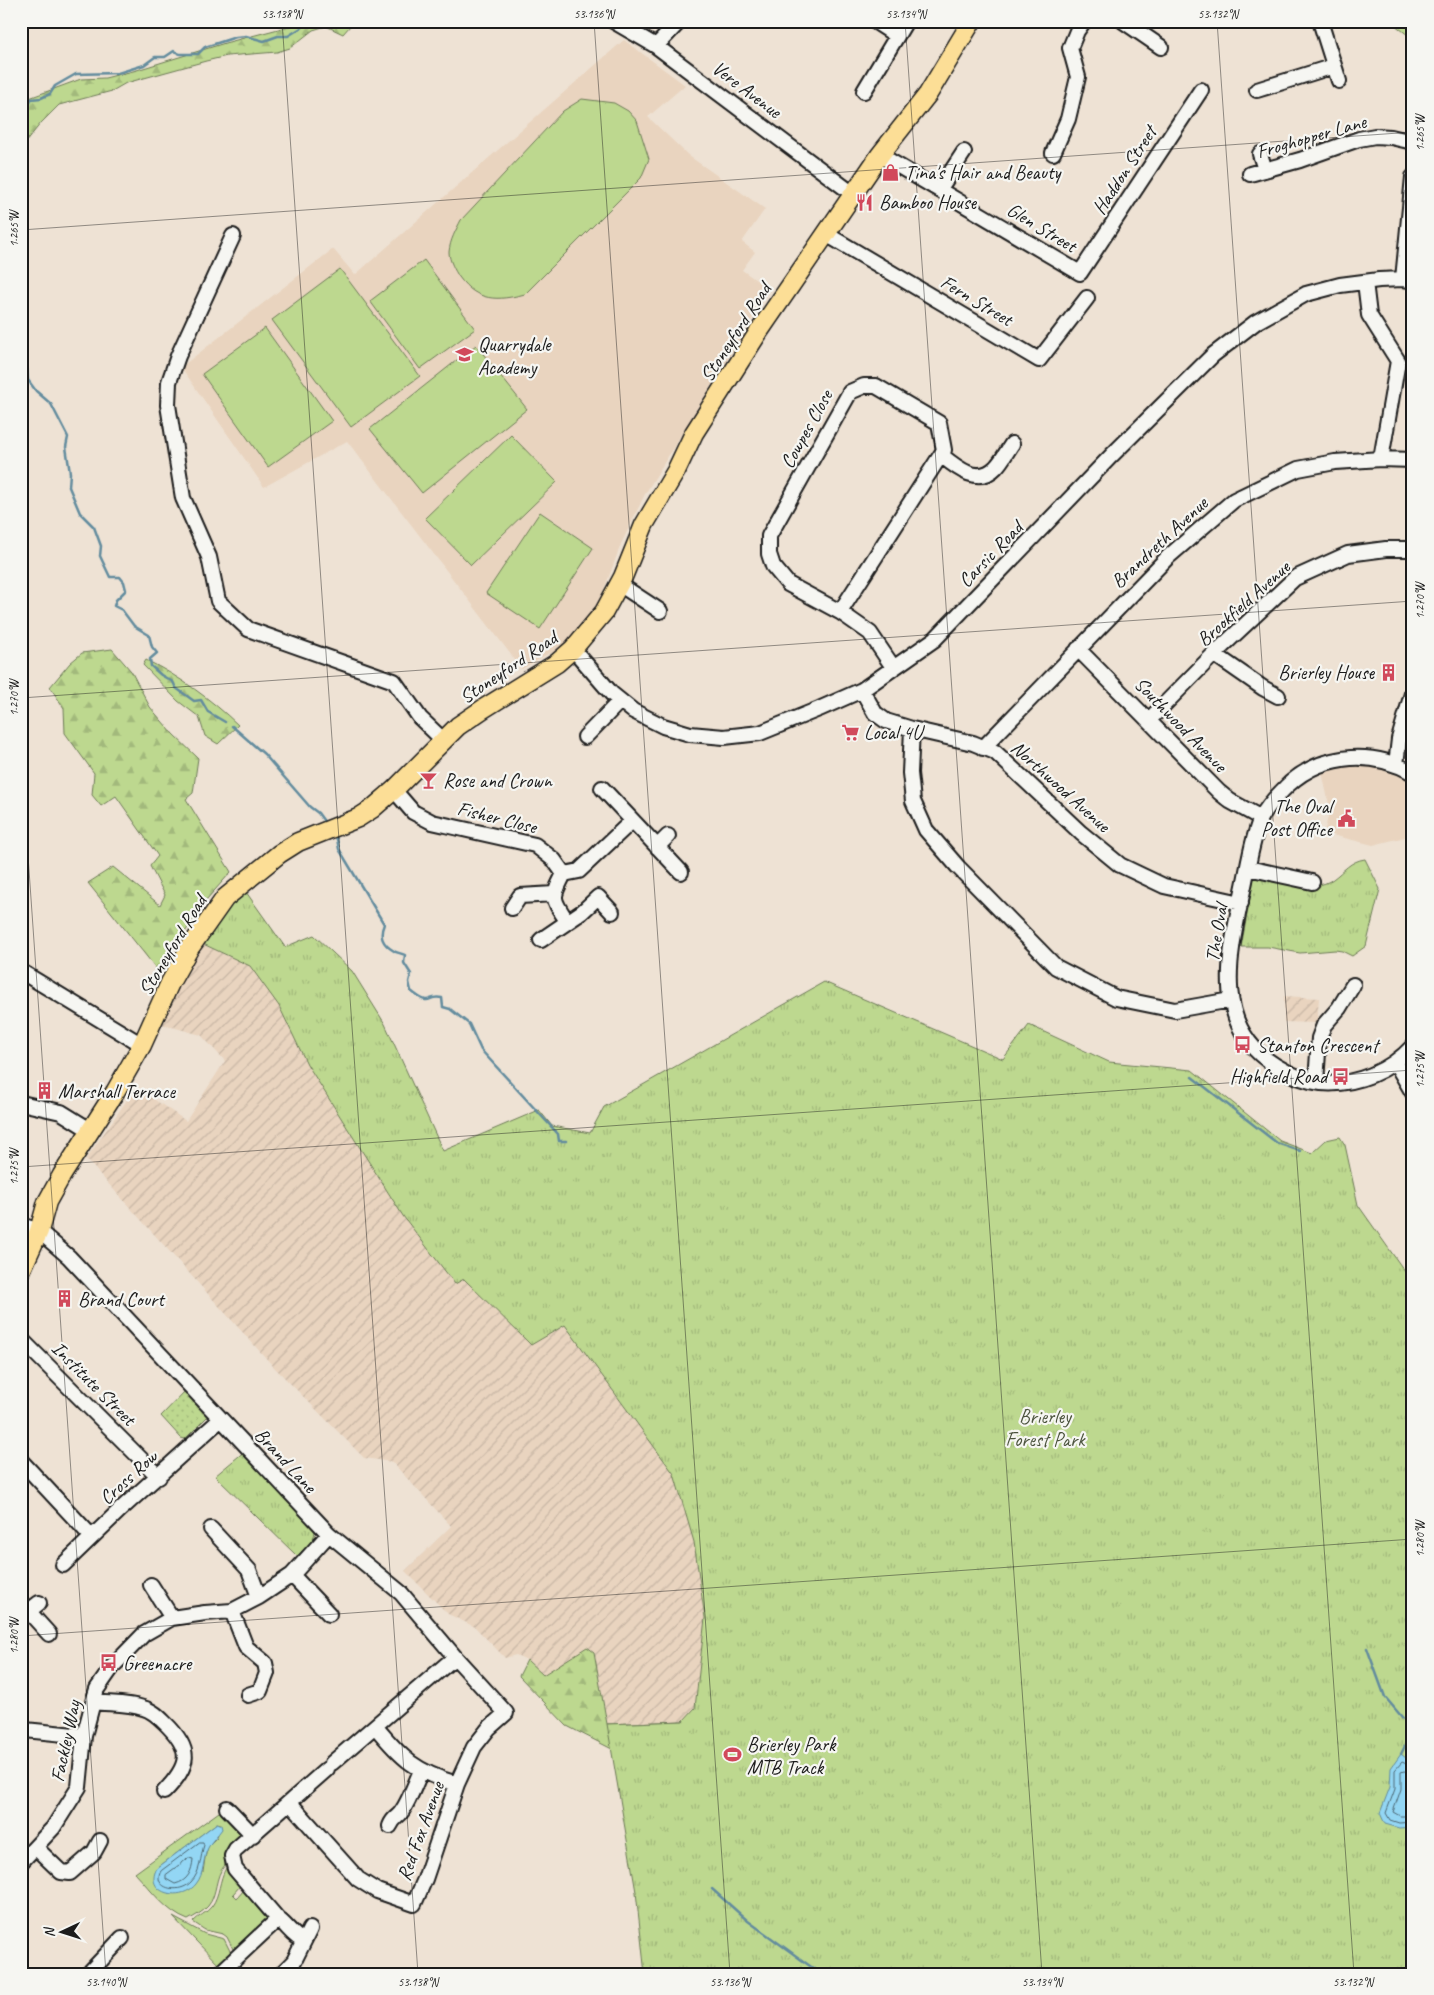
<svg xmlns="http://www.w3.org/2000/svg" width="1434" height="1995" font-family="Caveat,sans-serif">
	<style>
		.built { fill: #e9d4bf }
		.industrial { fill: url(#industrial-furrows) }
		.grass { fill: #bdd88f; stroke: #6c7a56; fill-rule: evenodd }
		.forest { fill: url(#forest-firs); stroke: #6c7a56 }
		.park { fill: url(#park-tufts); stroke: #6c7a56 }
		.garden { fill: url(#garden-dots); stroke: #6c7a56 }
		.water { fill: #93d6f4; stroke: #638c9e }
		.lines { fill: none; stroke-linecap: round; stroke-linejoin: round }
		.shore { stroke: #4c6672; stroke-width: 1 }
		.stream { stroke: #638c9e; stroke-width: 2.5 }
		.minor-casing { stroke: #1c1c1c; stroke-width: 18 }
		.major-casing { stroke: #1c1c1c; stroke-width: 21 }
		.minor { stroke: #f6f6f2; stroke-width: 14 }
		.major { stroke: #fcde96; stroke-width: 18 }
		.ticks { fill: none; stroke: #1c1c1c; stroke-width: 1; stroke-opacity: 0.45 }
		.labels { text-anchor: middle; stroke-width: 4.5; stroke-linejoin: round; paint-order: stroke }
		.street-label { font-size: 20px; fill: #1c1c1c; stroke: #f6f6f2 }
		.poi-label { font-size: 20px; fill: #1c1c1c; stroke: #f6f6f2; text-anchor: start }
		.park-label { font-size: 20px; fill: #4c543e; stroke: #f6f6f2 }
		.neatline { fill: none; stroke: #1c1c1c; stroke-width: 2 }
		.ticks-label { font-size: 12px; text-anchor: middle; fill: #1c1c1c }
	</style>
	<defs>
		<pattern id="industrial-furrows" width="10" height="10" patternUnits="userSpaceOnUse" patternTransform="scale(1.25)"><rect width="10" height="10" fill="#e9d4bf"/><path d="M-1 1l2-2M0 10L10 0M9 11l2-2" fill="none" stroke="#c7b5a4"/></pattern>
		<pattern id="forest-firs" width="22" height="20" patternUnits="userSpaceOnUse" patternTransform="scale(1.25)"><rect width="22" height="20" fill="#bdd88f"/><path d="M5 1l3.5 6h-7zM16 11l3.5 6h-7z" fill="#a2b97b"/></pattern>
		<pattern id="park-tufts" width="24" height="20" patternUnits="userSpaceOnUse" patternTransform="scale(1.25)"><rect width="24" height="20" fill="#bdd88f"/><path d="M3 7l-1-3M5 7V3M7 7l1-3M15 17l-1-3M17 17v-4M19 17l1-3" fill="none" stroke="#a2b97b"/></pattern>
		<pattern id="garden-dots" width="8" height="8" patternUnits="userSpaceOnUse" patternTransform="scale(1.25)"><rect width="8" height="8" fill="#bdd88f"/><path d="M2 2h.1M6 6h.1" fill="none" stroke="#a2b97b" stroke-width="1.8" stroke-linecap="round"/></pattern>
	</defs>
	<rect width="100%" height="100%" fill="#eee2d4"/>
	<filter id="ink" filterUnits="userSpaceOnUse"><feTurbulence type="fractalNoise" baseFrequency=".02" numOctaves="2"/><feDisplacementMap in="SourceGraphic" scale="10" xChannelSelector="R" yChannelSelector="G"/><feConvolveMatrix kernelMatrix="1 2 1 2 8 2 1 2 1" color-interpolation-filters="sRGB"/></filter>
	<g filter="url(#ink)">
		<path class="built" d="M624 40 685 85 648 117 689 156 765 209 742 242 755 252 742 270 770 290 645 494 621 544 604 590 607 593 559 651 548 654 522 669 347 441 264 487 181 367 333 249 355 275Z
			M1351 766 1376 767 1398 774 1413 783V835L1373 845 1324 833 1330 809 1322 772Z"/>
		<path class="industrial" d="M199 942 250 966 279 1006 307 1064 403 1216 455 1284 464 1279 531 1345 565 1325 674 1474 694 1542 705 1619 695 1708 683 1721 607 1724 594 1652 543 1675 527 1660 516 1655 505 1658 475 1627 448 1614 405 1571 451 1526 392 1462 364 1458 273 1366 86 1159 136 1087 186 1121 225 1061 201 1035 161 1024 165 1012Z
			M1284 996 1319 998 1317 1023 1284 1022Z"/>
		<path class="grass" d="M582 99 614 103 628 111 637 121 649 159 641 178 525 294C498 301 477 302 459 277 455 271 449 260 449 252 450 240 456 230 461 220L563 111Z
			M424 260 475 329 420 369 370 301Z
			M340 269 420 376 351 427 272 320Z
			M265 328 332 421 268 467 202 374Z
			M476 345 527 409 422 493 370 429Z
			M511 435 557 482 471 565 425 518Z
			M540 512 593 548 540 629 486 593Z
			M219 1812 243 1835C233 1843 222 1851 225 1865 214 1877 218 1894 208 1906 203 1912 195 1916 188 1920 166 1912 151 1890 135 1873ZM217 1823 221 1824 217 1837 208 1846 205 1858 203 1872 157 1868Z
			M226 1868 240 1886 233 1894 237 1898 244 1890 268 1917V1920L234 1951 227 1937 223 1934 205 1930 193 1922C198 1916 207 1913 212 1906 220 1895 219 1880 226 1868Z
			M173 1917 205 1934 224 1939 231 1953 219 1965Z"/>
		<path class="forest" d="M309 21H338L350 26 343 34 326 26 313 30 290 48 277 52 227 56 206 61 126 83 112 91 59 105 41 123 21 148V101L81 79 105 78 137 70 225 43Z
			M112 649 131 671 150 707 173 734 198 758 193 793 186 799 231 872 206 900 159 972 88 883 113 867 160 905 165 895 150 866 158 856 116 796 101 806 92 795 94 773 65 733 64 708 50 687 70 663 82 653Z
			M146 660C179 676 212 700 238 725L218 744 205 736 199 717 178 701 143 665Z
			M587 1647 594 1652 607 1724 683 1721 610 1748 567 1726 519 1676 527 1660 543 1675Z"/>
		<path class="park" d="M1365 859 1380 889 1366 946 1352 956 1342 951 1335 950 1300 953 1268 947H1241L1254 877 1257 875C1279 880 1313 894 1333 879 1344 871 1350 861 1365 859Z
			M246 892 285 947 314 935 352 971 385 1024 443 1151 539 1110 552 1126 590 1133 604 1107 824 982 1003 1059 1029 1025 1109 1062 1192 1070 1280 1141 1312 1153 1326 1140 1340 1137 1345 1145 1358 1205 1413 1283V1974H645L636 1892 607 1724 683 1721 695 1708 705 1618 694 1542 674 1474 565 1325 531 1345 464 1279 455 1284 403 1216 307 1064 279 1006 250 966 199 942 223 913Z
			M245 1451 315 1525C317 1540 307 1546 297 1556L215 1476Z"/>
		<path class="garden" d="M1390 21H1413V39Z
			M187 1389 210 1414 185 1439 181 1438 161 1416Z"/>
		<path class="water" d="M1401 1754 1412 1763 1413 1827 1399 1828 1385 1824 1380 1813 1390 1787 1391 1768Z
			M217 1823 221 1825 222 1829C218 1835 211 1841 208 1848 202 1860 205 1873 196 1884 181 1903 143 1893 157 1868Z"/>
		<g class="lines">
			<path class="shore" d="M1413 1767 1402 1762 1395 1770V1789L1386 1813 1390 1820 1399 1823 1413 1822
				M1413 1773 1404 1771 1401 1772V1789L1393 1812 1400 1816H1413
				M200 1842H203L204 1845C200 1857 201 1872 191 1882 179 1895 151 1888 161 1871Z
				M189 1858 193 1859C192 1871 188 1881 175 1884L166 1879V1875Z"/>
			<path class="stream" d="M21 112 28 107 31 99 41 98 50 94 55 86 76 74 118 73 144 65 155 57H165L174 51 180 54H198L205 47 236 37 246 36 264 41 278 36H288L301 28 305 21
				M21 363 27 369 28 380 36 391 51 404 68 437 66 447 70 473 69 487 80 513 94 527 101 546 100 556 110 577H120L124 582 126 590 116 600 114 606 122 610 134 626 149 635 152 647 157 653 150 659 151 666 161 675 173 682 176 688 194 701 201 700 208 712 225 722
				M232 726 264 754 310 807 318 813 326 824
				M334 835 337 839 339 849 384 924C379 936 382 944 394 951 397 953 401 953 405 955L404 963 411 974 409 982 411 991C433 1009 426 994 442 998L443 1007 450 1009 469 1024 481 1050 558 1134 559 1141H566
				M1192 1077 1277 1143 1300 1151
				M1367 1648 1385 1697 1407 1723 1408 1740 1401 1754
				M712 1889 748 1921 821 1974
				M1409 1974 1413 1966"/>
			<defs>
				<path id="minor" d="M613 21 656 46 853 194
					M874 21 897 36
					M1123 21 1161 47
					M1320 21 1339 81
					M656 46 680 21
					M1257 90 1334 66
					M864 91 906 21
					M1053 153 1068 119 1078 77 1070 48 1077 31 1084 21
					M1260 154 1265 170
					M880 155 1080 273 1201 90
					M1250 174 1300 160 1359 139 1375 136 1391 137 1413 142
					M939 190 964 152
					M826 234 1039 360 1087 298
					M233 236 178 356 169 382 168 405 183 498 209 557 218 601 248 629 394 681 420 718 443 740
					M1403 279 1413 177
					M1365 282 1369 315 1398 361 1381 459
					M941 455C957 468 978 486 996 467 1002 461 1007 451 1012 444
					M619 584 660 611
					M840 612 944 450 939 423 876 386H864L850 392 769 536V554L773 566 788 584 840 612 870 633 893 667
					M573 649 612 694 633 711 663 726 690 734 724 737 760 733 819 709 862 690 935 639 1112 455 1213 355 1256 322 1306 294 1340 285 1379 280 1403 279 1413 281
					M1078 649 1219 792 1230 801 1261 818
					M1214 654 1263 688 1278 696
					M862 690 875 713 886 721 912 729 973 743 995 752 1081 833 1120 865 1164 886 1241 903
					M1149 720 1214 654 1295 578 1348 554 1386 549H1413
					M912 729 910 773 913 801 926 830 958 867 1056 967 1116 998 1175 1010 1231 1000
					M585 737 620 701
					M983 748 1168 557 1234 500 1298 469 1335 462 1381 459 1413 460
					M1396 765 1399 739 1413 690
					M1413 773C1369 748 1316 754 1282 791 1274 799 1266 808 1261 818 1251 841 1248 870 1242 895 1229 956 1212 1027 1276 1066 1289 1074 1305 1081 1321 1083 1356 1086 1390 1071 1413 1046
					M602 788 681 872
					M394 790 413 812 432 822 535 845 554 860 564 874 579 871 632 821
					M657 847 668 836
					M1248 868 1312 882
					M564 874C551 899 552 898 567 921
					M512 908 520 896 554 894
					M541 940 582 912 598 897 612 912
					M22 972 142 1045
					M1395 1062 1413 1093
					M1316 1082 1319 1038 1324 1025 1339 1008 1353 985
					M21 1103 61 1112 90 1130
					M21 1225 39 1231 69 1257 329 1534 401 1593 455 1657 506 1713 489 1728 474 1747 457 1784 425 1879 414 1904 377 1891 358 1879 290 1803
					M21 1339 159 1477
					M21 1461 92 1537
					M211 1529 249 1570 259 1597
					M63 1565 121 1509 221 1419
					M292 1575 329 1614
					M151 1585 172 1618
					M21 1603 49 1634
					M29 1611 39 1603
					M232 1611 246 1647 265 1663 267 1673 260 1691 248 1695
					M93 1702C109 1704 128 1703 143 1708 152 1710 159 1717 165 1723 193 1750 190 1765 164 1792
					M375 1726C402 1759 416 1772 457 1784
					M21 1731 25 1730 84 1736
					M332 1763 455 1657
					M227 1808 253 1835
					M390 1826C394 1816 398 1818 402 1811 410 1799 415 1784 421 1771
					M36 1848 61 1872 70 1873 94 1852 100 1841
					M21 1862 53 1828 79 1787 84 1736 93 1702 97 1689 113 1666 144 1634 172 1618 205 1613 232 1611 259 1597 292 1575 329 1534
					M304 1941C293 1937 287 1925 278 1919L235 1869 232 1856 236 1849 327 1769
					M88 1974 122 1938
					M219 1974 278 1919
					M281 1974 294 1961 310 1929"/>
				<path id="major" d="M21 1271 39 1231 47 1202 62 1175 115 1092 142 1045 170 983 189 949 225 898 279 854 298 842 358 818 372 809 394 790 458 726 483 709 557 663 573 649 604 612 623 577 644 525 676 471 694 433 758 333 880 155 928 94 972 21"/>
			</defs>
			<use href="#minor" class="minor-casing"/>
			<use href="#major" class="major-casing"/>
			<use href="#minor" class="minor"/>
			<use href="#major" class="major"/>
		</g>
	</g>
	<path class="ticks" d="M282 21 418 1974M594 21 730 1974M905 21 1042 1974M1217 21 1354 1974M21 230 1413 132M21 698 1413 601M21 755 106 1974M21 1167 1413 1070M21 1636 1413 1539"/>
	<defs>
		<symbol id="shop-bare" viewBox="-9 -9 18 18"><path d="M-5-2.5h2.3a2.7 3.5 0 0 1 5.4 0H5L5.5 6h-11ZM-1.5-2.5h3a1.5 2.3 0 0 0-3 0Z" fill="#d1495b" stroke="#f6f6f2" stroke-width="2.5" paint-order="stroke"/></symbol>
		<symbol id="restaurant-bare" viewBox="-9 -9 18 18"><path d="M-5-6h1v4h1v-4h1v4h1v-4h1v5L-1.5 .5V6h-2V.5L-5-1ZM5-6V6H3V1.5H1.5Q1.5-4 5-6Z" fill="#d1495b" stroke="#f6f6f2" stroke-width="2.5" paint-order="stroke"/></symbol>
		<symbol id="school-bare" viewBox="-9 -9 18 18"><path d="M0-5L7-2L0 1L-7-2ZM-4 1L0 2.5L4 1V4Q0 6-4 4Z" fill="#d1495b" stroke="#f6f6f2" stroke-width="2.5" paint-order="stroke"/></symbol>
		<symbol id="building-bare" viewBox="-9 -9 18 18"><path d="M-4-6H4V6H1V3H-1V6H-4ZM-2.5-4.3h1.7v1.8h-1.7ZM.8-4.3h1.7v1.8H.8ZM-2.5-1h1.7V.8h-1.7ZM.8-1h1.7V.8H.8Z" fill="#d1495b" stroke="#f6f6f2" stroke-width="2.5" paint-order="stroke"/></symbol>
		<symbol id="supermarket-bare" viewBox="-9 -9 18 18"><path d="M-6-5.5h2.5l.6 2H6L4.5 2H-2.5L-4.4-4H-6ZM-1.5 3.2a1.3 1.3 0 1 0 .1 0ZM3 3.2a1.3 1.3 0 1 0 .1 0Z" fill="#d1495b" stroke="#f6f6f2" stroke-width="2.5" paint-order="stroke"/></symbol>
		<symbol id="bar-bare" viewBox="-9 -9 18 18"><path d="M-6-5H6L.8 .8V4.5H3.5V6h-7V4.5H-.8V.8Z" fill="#d1495b" stroke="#f6f6f2" stroke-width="2.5" paint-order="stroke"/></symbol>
		<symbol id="civic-bare" viewBox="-9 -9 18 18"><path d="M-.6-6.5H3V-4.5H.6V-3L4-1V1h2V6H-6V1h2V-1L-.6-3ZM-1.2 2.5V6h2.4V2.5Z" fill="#d1495b" stroke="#f6f6f2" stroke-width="2.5" paint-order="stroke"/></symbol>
		<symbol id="bus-bare" viewBox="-9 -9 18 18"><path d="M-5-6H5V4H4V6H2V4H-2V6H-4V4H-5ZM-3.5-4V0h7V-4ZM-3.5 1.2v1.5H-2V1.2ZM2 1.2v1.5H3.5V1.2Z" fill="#d1495b" stroke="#f6f6f2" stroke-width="2.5" paint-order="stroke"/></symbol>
		<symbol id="stadium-bare" viewBox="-9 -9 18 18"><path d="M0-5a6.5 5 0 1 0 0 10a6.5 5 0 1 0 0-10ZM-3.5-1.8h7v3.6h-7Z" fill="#d1495b" stroke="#f6f6f2" stroke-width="2.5" paint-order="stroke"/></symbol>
	</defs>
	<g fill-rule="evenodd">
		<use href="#shop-bare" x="878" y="160" width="25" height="25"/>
		<use href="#restaurant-bare" x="852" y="190" width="25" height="25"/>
		<use href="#school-bare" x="452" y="342" width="25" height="25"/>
		<use href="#building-bare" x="1376" y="660" width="25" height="25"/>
		<use href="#supermarket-bare" x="838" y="720" width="25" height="25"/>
		<use href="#bar-bare" x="416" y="768" width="25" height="25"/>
		<use href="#civic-bare" x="1334" y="806" width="25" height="25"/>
		<use href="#bus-bare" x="1230" y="1032" width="25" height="25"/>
		<use href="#bus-bare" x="1328" y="1064" width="25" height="25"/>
		<use href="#building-bare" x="32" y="1078" width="25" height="25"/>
		<use href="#building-bare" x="52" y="1286" width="25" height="25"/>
		<use href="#bus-bare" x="96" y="1650" width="25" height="25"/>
		<use href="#stadium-bare" x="720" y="1742" width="25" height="25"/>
	</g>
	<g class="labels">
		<g class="street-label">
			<text transform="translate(747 89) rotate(37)" y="7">Vere Avenue</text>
			<text transform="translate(1311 136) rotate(-16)" y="7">Froghopper Lane</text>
			<text transform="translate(1124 170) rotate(-57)" y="7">Haddon Street</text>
			<text transform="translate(1042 227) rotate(31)" y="7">Glen Street</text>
			<text transform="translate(977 300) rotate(31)" y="7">Fern Street</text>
			<text transform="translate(735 332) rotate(-57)" y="7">Stoneyford Road</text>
			<text transform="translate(806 429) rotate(-61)" y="7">Cowpes Close</text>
			<text transform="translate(1159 542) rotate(-43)" y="7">Brandreth Avenue</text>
			<text transform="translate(990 554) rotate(-46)" y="7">Carsic Road</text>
			<text transform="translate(1243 603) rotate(-42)" y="7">Brookfield Avenue</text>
			<text transform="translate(508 667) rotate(-34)" y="7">Stoneyford Road</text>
			<text transform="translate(1181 724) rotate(46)" y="7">Southwood Avenue</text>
			<text transform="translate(1061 786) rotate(42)" y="7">Northwood Avenue</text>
			<text transform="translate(497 817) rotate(14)" y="7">Fisher Close</text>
			<text transform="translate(1216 933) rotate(-81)" y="7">The Oval</text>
			<text transform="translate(172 945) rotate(-59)" y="7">Stoneyford Road</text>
			<text transform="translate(94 1383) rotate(45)" y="7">Institute Street</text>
			<text transform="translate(286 1460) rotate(47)" y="7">Brand Lane</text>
			<text transform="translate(128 1477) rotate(-42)" y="7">Cross Row</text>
			<text transform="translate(65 1741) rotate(-78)" y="7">Fackley Way</text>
			<text transform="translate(420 1831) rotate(-70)" y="7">Red Fox Avenue</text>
		</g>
		<g class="poi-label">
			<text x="905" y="179">Tina's Hair and Beauty</text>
			<text x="879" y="209">Bamboo House</text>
			<text x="478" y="351">Quarrydale<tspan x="478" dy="23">Academy</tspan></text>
			<text x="1374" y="679" text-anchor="end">Brierley House</text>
			<text x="864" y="739">Local 4U</text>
			<text x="443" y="787">Rose and Crown</text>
			<text x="1332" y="813" text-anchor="end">The Oval<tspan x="1332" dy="23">Post Office</tspan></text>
			<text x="1257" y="1052">Stanton Crescent</text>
			<text x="1327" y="1083" text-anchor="end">Highfield Road</text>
			<text x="58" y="1098">Marshall Terrace</text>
			<text x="78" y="1306">Brand Court</text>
			<text x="123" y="1670">Greenacre</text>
			<text x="747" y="1751">Brierley Park<tspan x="747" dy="23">MTB Track</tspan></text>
		</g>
		<g class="park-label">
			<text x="1045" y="1423">Brierley<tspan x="1045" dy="23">Forest Park</tspan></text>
		</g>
	</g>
	<rect width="1434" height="1995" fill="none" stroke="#f6f6f2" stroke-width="55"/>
	<g transform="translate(62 1932) rotate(266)" stroke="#f6f6f2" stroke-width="4" paint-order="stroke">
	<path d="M0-4L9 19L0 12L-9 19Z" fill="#1c1c1c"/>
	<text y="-8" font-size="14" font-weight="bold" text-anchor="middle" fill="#1c1c1c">N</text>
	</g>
	<rect x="28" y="28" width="1378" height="1940" class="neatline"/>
	<g class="ticks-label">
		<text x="282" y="18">53.138°N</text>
		<text x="594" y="18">53.136°N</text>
		<text x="906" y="18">53.134°N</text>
		<text x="1218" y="18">53.132°N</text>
		<text transform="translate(1420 133) rotate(-90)" y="4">1.265°W</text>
		<text transform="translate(14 229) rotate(-90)" y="4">1.265°W</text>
		<text transform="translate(1420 601) rotate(-90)" y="4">1.270°W</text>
		<text transform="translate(14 698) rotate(-90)" y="4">1.270°W</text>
		<text transform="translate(1420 1070) rotate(-90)" y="4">1.275°W</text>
		<text transform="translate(14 1167) rotate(-90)" y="4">1.275°W</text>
		<text transform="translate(1420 1539) rotate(-90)" y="4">1.280°W</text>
		<text transform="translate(14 1636) rotate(-90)" y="4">1.280°W</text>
		<text x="106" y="1986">53.140°N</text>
		<text x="418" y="1986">53.138°N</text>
		<text x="730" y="1986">53.136°N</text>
		<text x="1042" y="1986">53.134°N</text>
		<text x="1353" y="1986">53.132°N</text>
	</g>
</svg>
